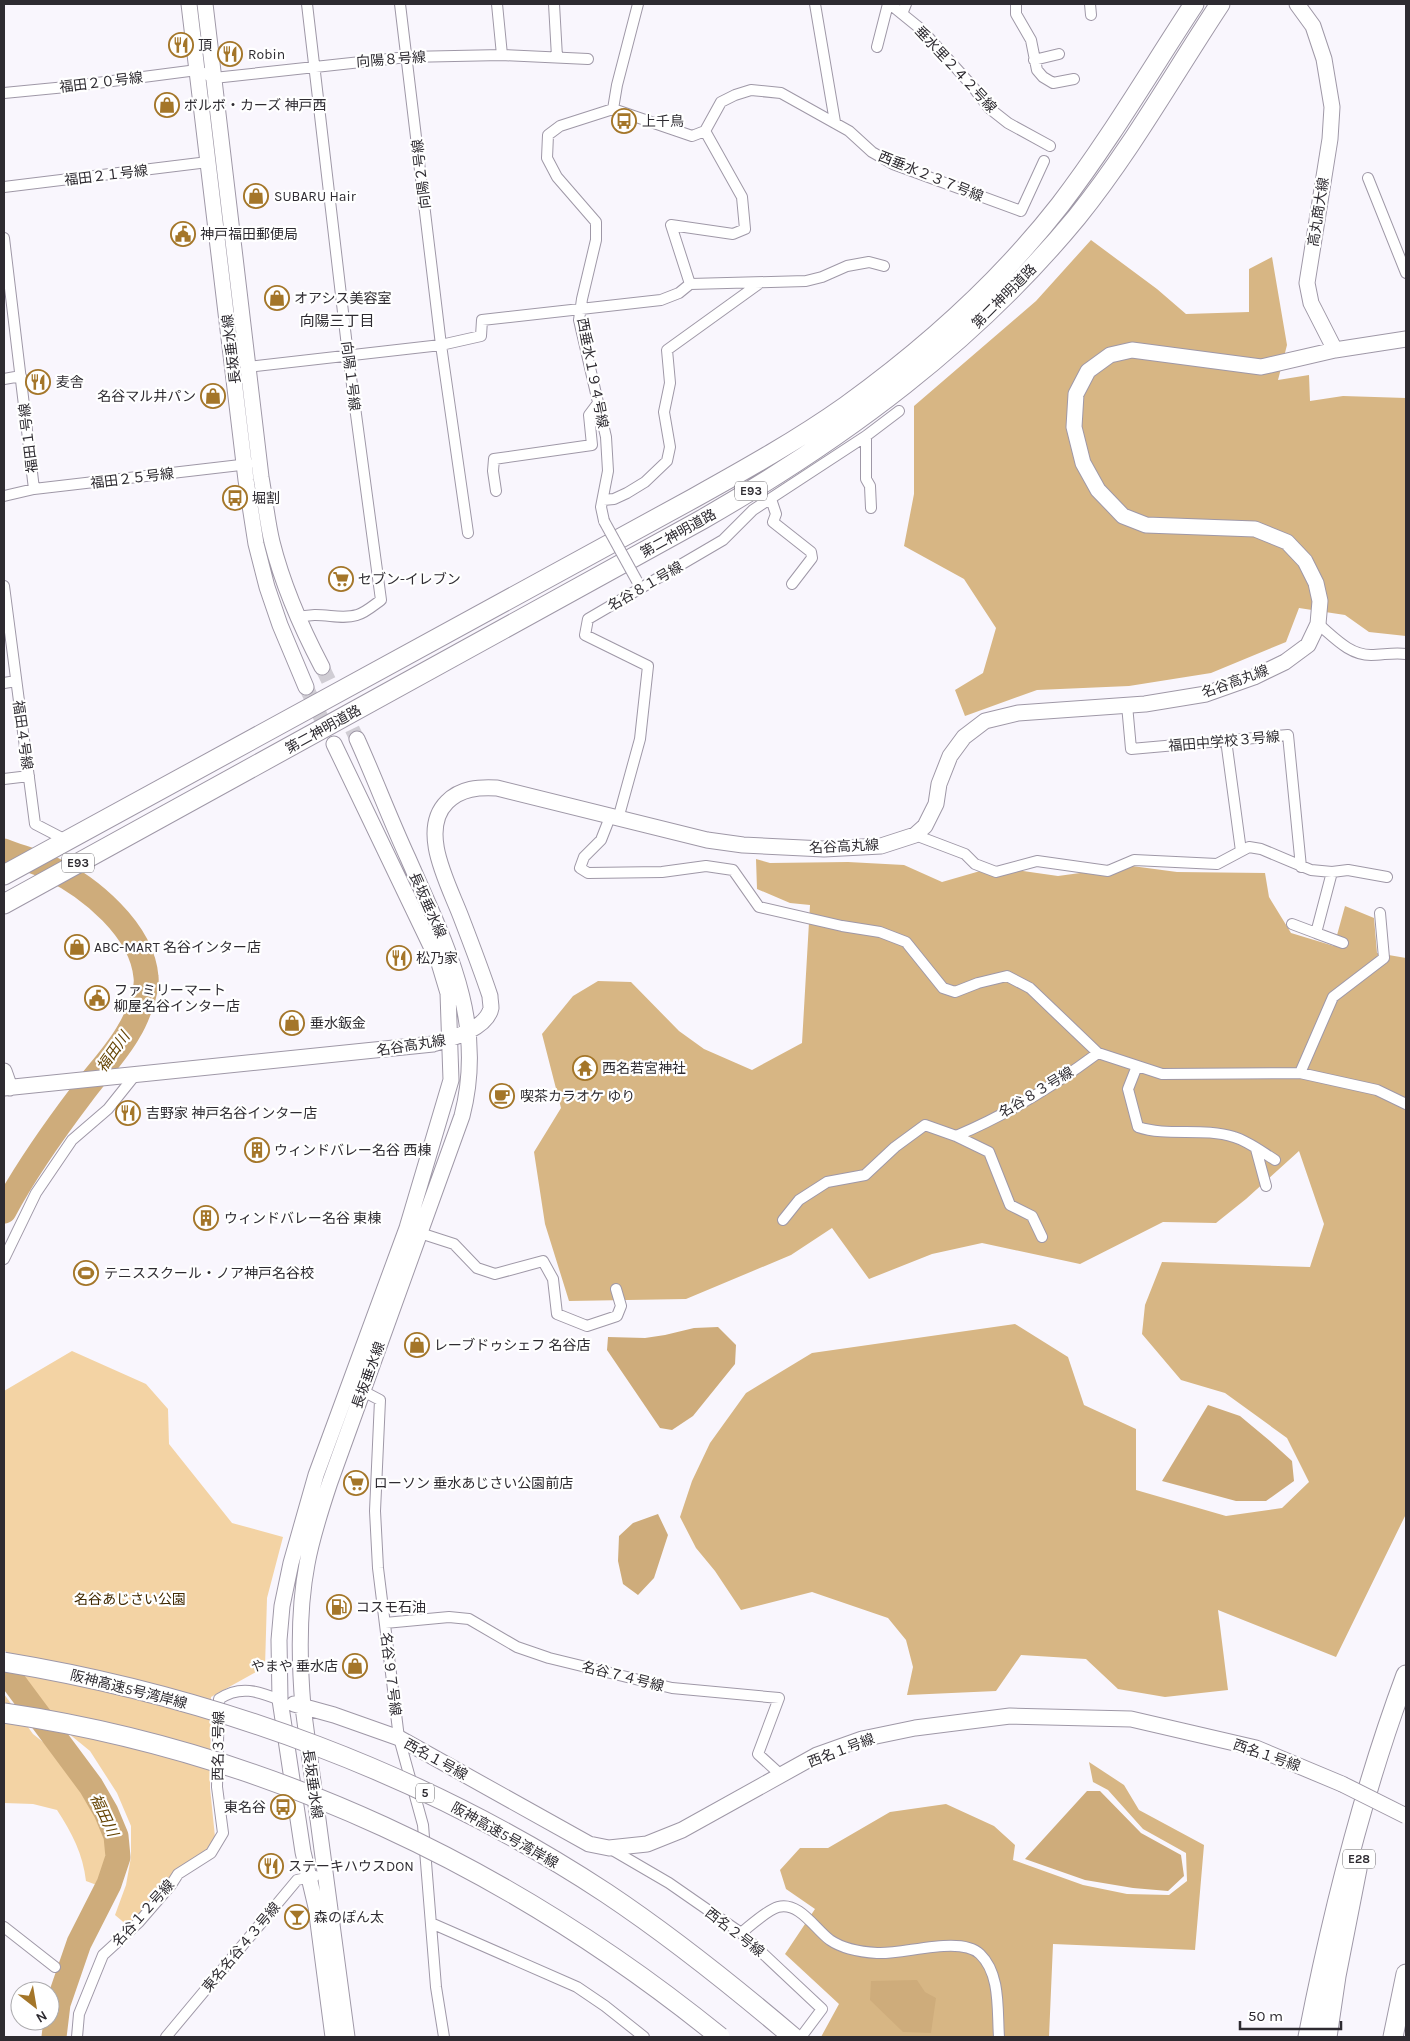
<svg xmlns="http://www.w3.org/2000/svg" width="1410" height="2041" font-family="Karla,'Noto Sans JP',sans-serif">
	<style>
		.green { fill: #f3d3a4 }
		.forest { fill: #d7b684 }
		.water { fill: #ceac7b }
		.lines { fill: none; stroke-linecap: round; stroke-linejoin: round }
		.river { stroke: #ceac7b; stroke-width: 25 }
		.secondary-tunnel { stroke: #d0cdd4; stroke-width: 15; stroke-dasharray: 15 8; stroke-linecap: butt }
		.street-casing { stroke: #9f98a7; stroke-width: 12 }
		.secondary-casing { stroke: #9f98a7; stroke-width: 17 }
		.highway-casing { stroke: #9f98a7; stroke-width: 21 }
		.street { stroke: #fff; stroke-width: 10 }
		.secondary { stroke: #fff; stroke-width: 15 }
		.highway { stroke: #fff; stroke-width: 19 }
		.street-bridge-casing { stroke: #9f98a7; stroke-width: 12; stroke-linecap: butt }
		.secondary-bridge-casing { stroke: #9f98a7; stroke-width: 17; stroke-linecap: butt }
		.highway-bridge-casing { stroke: #9f98a7; stroke-width: 21; stroke-linecap: butt }
		.street-bridge { stroke: #fff; stroke-width: 10 }
		.secondary-bridge { stroke: #fff; stroke-width: 15 }
		.highway-bridge { stroke: #fff; stroke-width: 19 }
		.labels { text-anchor: middle; stroke-width: 4.5; stroke-linejoin: round; paint-order: stroke }
		.shield { fill: #fff; stroke: #6d6b6f; stroke-width: 1 }
		.shield-label { font-size: 12px; font-weight: bold; fill: #2e2b31 }
		.poi-label { font-size: 14px; fill: #2e2b31; stroke: #fff; text-anchor: start }
		.street-label { font-size: 14px; fill: #2e2b31; stroke: #fff }
		.park-label { font-size: 14px; fill: #402900; stroke: #fff }
		.neighbourhood-label { font-size: 15px; fill: #2e2b31; stroke: #fff }
		.water-label { font-size: 15px; font-style: italic; fill: #654404; stroke: #fff }
	</style>
	<rect width="100%" height="100%" fill="#f9f6fd"/>
	<path class="green" d="M72 1351 146 1384 168 1409 169 1444 232 1523 283 1537 267 1598 265 1667 211 1697 210 1788 215 1837 209 1848 176 1872 128 1926 115 1915 126 1885 131 1857V1826L117 1793 90 1751 57 1724 27 1687 4 1649V1391Z
		M4 1694 33 1734 53 1750 81 1785 101 1813 108 1836 102 1887 86 1881C83 1854 72 1833 57 1810L33 1804 4 1803Z"/>
	<path class="forest" d="M1091 240 1157 289 1186 314 1249 312V269L1272 257 1287 345 1278 380 1309 375 1310 401 1343 396 1406 398V636L1369 632 1345 615 1299 608 1286 642 1211 673 1129 686 1037 690 965 716 955 690 983 673 996 628 964 579 904 546 914 494V406L1036 301Z
		M756 859 770 863 848 862 904 865 942 882 994 867 1058 876 1132 866 1177 872 1265 873 1269 897 1291 933 1334 946 1345 906 1374 918 1377 953 1406 958V1514L1336 1657 1218 1610 1228 1690 1165 1697 1118 1689 1086 1659 1021 1655 996 1691 907 1695 913 1667 906 1640 888 1618 812 1592 741 1610 715 1571 696 1548 680 1517 692 1481 710 1443 746 1393 812 1353 1015 1324 1068 1357 1084 1405 1136 1429V1490L1226 1516 1282 1508 1309 1482 1287 1438 1225 1393 1181 1380 1142 1334 1145 1305 1162 1262 1310 1267 1324 1224 1299 1151 1246 1199 1216 1223 1163 1222 1080 1264 982 1243 932 1254 869 1279 832 1228 791 1255 686 1299 569 1301 545 1224 534 1152 561 1108 542 1034 573 996 598 981 631 982 679 1031 704 1049 752 1070 802 1043 810 905 790 903 757 889Z
		M1089 1762 1124 1785 1139 1810 1204 1845 1195 1950 1053 1944 1049 2037H821L839 2004 785 1954 815 1909 786 1889 780 1870 800 1848H828L890 1812 946 1804 994 1826 1015 1845 1013 1860 1083 1885 1127 1894 1169 1895 1187 1881 1186 1853 1143 1829 1108 1790 1093 1782Z"/>
	<path class="water" d="M718 1327 736 1345 735 1364 693 1416 672 1430 660 1428 607 1350 608 1337 645 1338 665 1335 694 1328Z
		M1208 1405 1240 1416 1270 1441 1292 1461 1294 1481 1266 1501H1236L1162 1481Z
		M658 1514 668 1535 654 1578 638 1595 623 1584 618 1561 619 1536 633 1523Z
		M1087 1791H1100L1141 1833 1181 1855 1184 1876 1168 1891 1133 1888 1085 1880 1025 1859Z
		M917 1980 925 1992 936 1998 931 2033 903 2032 870 2000 871 1981Z"/>
	<g class="lines">
		<path class="river" d="M4 851C19 857 36 861 50 868 90 887 142 930 146 977 148 990 136 1020 129 1031 117 1053 96 1074 81 1095 53 1132 26 1170 4 1211
			M4 1669 91 1786 106 1812 116 1836 118 1857 109 1884 79 1943 58 2004 54 2037"/>
		<path class="secondary-tunnel" d="M322 667 357 739
			M306 687 330 736"/>
		<defs>
			<path id="street" d="M400 4 441 345 468 533
				M497 4 502 55
				M554 4 557 57
				M815 4 835 122
				M890 4 922 30 973 87 989 108 1008 123 1050 146
				M1016 4V14L1031 40 1037 70 1043 77 1053 83 1074 79
				M1090 4 1091 15
				M902 14 906 4
				M877 47 888 4
				M1034 60 1059 54
				M4 93 66 87 197 70 214 78 407 57 502 55 588 59
				M613 109 692 136 705 131 721 102 735 95 751 90 781 93 849 131 872 152 893 164 1021 211 1044 161
				M613 109 617 85 638 4
				M1368 178 1406 273
				M4 187 208 162
				M4 238 34 489
				M690 284 671 225 733 234 745 229 742 197 705 131
				M248 367 441 345 481 336 482 320 661 300 679 293 690 284 806 281 822 277 847 266 869 262 884 266
				M4 379 21 376
				M866 436V479L870 486 871 508
				M496 491 493 471 494 459 592 445 589 415 598 403
				M4 496 34 489 249 464
				M771 499 776 514 773 522 811 552 812 558 792 584
				M603 500 614 499 627 493 645 482 667 461 670 447 664 412 670 383 667 350 760 283
				M604 521 601 507 608 471 606 437 579 320 582 299 596 240V222L557 177 547 158 548 135 560 126 613 109
				M4 586 35 824 60 837
				M297 618C320 610 338 621 357 615 365 613 374 605 381 600L348 355 307 4
				M1318 624C1334 637 1349 655 1371 655 1383 655 1394 652 1406 654
				M4 683 16 681
				M1127 705 1131 749 1288 735 1301 867
				M1226 740 1241 851
				M4 779 29 776
				M610 817 601 840 584 857 580 868 588 873 662 872 706 866 733 870 759 907 842 926 880 932 906 942 943 988 955 992 978 983 1007 976 1030 988 1098 1053
				M618 819 640 739 648 666 585 635 588 619 723 540 753 510 866 436 899 411
				M915 835 965 854 975 864 996 872 1037 861 1108 871 1134 860 1217 864 1249 847 1261 849 1311 870 1332 872 1348 870 1387 877
				M1292 924 1316 933 1332 872
				M1316 933 1343 943
				M1137 1066 1128 1089 1138 1127C1168 1137 1203 1127 1234 1137 1248 1141 1262 1152 1275 1160
				M1300 1073 1333 997 1384 958 1380 913
				M956 1136 989 1152 1010 1205 1032 1216 1042 1237
				M1256 1149 1266 1186
				M783 1220 799 1200 827 1182 865 1175 895 1147 925 1125 956 1136C1006 1115 1055 1085 1098 1053L1162 1074 1300 1073 1377 1090 1406 1104
				M420 1233 454 1244 477 1268 495 1274 543 1261 553 1279 557 1314 587 1326 617 1316 621 1306 616 1289
				M4 1259 36 1193 72 1140 108 1109 136 1074
				M357 1388 380 1400 375 1511 378 1568 399 1738 423 1825 436 1987 444 2037
				M385 1623 449 1617 469 1619 517 1647 549 1658 672 1688 779 1698 758 1754 782 1776
				M609 1848 669 1883 741 1933 822 2009 801 2037
				M431 1923 577 1987 605 2006 644 2037
				M4 1927 55 1967
				M741 1933C750 1926 767 1910 778 1907 799 1901 815 1929 830 1940 843 1949 861 1952 877 1953 903 1955 960 1935 980 1954 1001 1974 997 2011 999 2037
				M77 2037 79 2014 103 1955 139 1922 171 1885 178 1874 211 1853 223 1833 217 1787 219 1699C240 1685 258 1691 280 1700
				M166 2037 297 1880 315 1876"/>
			<path id="secondary" d="M189 4 246 480 256 544 267 587 280 625 306 687
				M205 4 261 477C265 499 267 521 272 542 283 586 301 627 322 667
				M1297 4 1313 26 1324 59 1332 107 1330 139 1307 283 1311 303 1335 350
				M4 1071 10 1088
				M4 1088 433 1044C450 1039 487 1029 491 1008 491 1004 490 1000 490 996 481 969 471 943 461 917 449 885 418 831 447 802 461 788 479 787 497 788L707 840 743 845 824 849 881 846 915 835 925 826 936 804 939 784 950 756 964 737 985 721 1018 713 1145 704 1206 694 1254 677 1285 662 1308 645 1318 624 1320 601 1316 583 1305 561 1287 542 1255 529 1146 525 1123 516 1098 490 1083 463 1074 427 1076 394 1088 371 1110 355 1132 350 1261 367 1335 350 1406 339
				M294 1704 334 1715 399 1738 589 1844 609 1848 647 1844 682 1830 817 1755 862 1739 915 1728 1010 1716 1131 1719 1256 1748 1342 1784
				M333 2037 316 1907 303 1852 280 1700 279 1640 282 1606 291 1563 316 1475 407 1228 451 1080 448 993 439 963 334 744
				M347 2037 303 1707C299 1659 298 1611 307 1564 312 1536 321 1509 330 1482L462 1116C487 1020 445 943 408 858 390 819 375 779 357 739"/>
			<path id="highway" d="M4 875 694 498C746 469 798 440 846 406 925 349 1000 282 1060 205 1109 141 1150 71 1194 4
				M4 904 703 519C844 438 974 342 1077 217 1131 150 1173 75 1220 4
				M1308 2037C1332 1914 1362 1793 1406 1675
				M1327 2037 1336 1976 1357 1869
				M1393 2037 1406 1974"/>
		</defs>
		<use href="#street" class="street-casing"/>
		<use href="#secondary" class="secondary-casing"/>
		<use href="#highway" class="highway-casing"/>
		<use href="#street" class="street"/>
		<use href="#secondary" class="secondary"/>
		<use href="#highway" class="highway"/>
		<defs>
			<path id="street-bridge" d="M604 521 637 581"/>
			<path id="secondary-bridge" d="M1342 1784 1406 1816"/>
			<path id="highway-bridge" d="M4 1662C217 1697 425 1774 606 1893 672 1937 733 1986 793 2037
				M4 1713C269 1752 513 1869 720 2037"/>
		</defs>
		<use href="#street-bridge" class="street-bridge-casing"/>
		<use href="#secondary-bridge" class="secondary-bridge-casing"/>
		<use href="#highway-bridge" class="highway-bridge-casing"/>
		<use href="#street-bridge" class="street-bridge"/>
		<use href="#secondary-bridge" class="secondary-bridge"/>
		<use href="#highway-bridge" class="highway-bridge"/>
	</g>
	<defs>
		<symbol id="restaurant-ring" viewBox="-11 -11 22 22"><circle r="9.5" fill="#fff" stroke="#a47629" stroke-width="1.5"/><path d="M-5-6h1v4h1v-4h1v4h1v-4h1v5L-1.5 .5V6h-2V.5L-5-1ZM5-6V6H3V1.5H1.5Q1.5-4 5-6Z" fill="#a47629"/></symbol>
		<symbol id="shop-ring" viewBox="-11 -11 22 22"><circle r="9.5" fill="#fff" stroke="#a47629" stroke-width="1.5"/><path d="M-5-2.5h2.3a2.7 3.5 0 0 1 5.4 0H5L5.5 6h-11ZM-1.5-2.5h3a1.5 2.3 0 0 0-3 0Z" fill="#a47629"/></symbol>
		<symbol id="bus-ring" viewBox="-11 -11 22 22"><circle r="9.5" fill="#fff" stroke="#a47629" stroke-width="1.5"/><path d="M-5-6H5V4H4V6H2V4H-2V6H-4V4H-5ZM-3.5-4V0h7V-4ZM-3.5 1.2v1.5H-2V1.2ZM2 1.2v1.5H3.5V1.2Z" fill="#a47629"/></symbol>
		<symbol id="civic-ring" viewBox="-11 -11 22 22"><circle r="9.5" fill="#fff" stroke="#a47629" stroke-width="1.5"/><path d="M-.6-6.5H3V-4.5H.6V-3L4-1V1h2V6H-6V1h2V-1L-.6-3ZM-1.2 2.5V6h2.4V2.5Z" fill="#a47629"/></symbol>
		<symbol id="supermarket-ring" viewBox="-11 -11 22 22"><circle r="9.5" fill="#fff" stroke="#a47629" stroke-width="1.5"/><path d="M-6-5.5h2.5l.6 2H6L4.5 2H-2.5L-4.4-4H-6ZM-1.5 3.2a1.3 1.3 0 1 0 .1 0ZM3 3.2a1.3 1.3 0 1 0 .1 0Z" fill="#a47629"/></symbol>
		<symbol id="temple-ring" viewBox="-11 -11 22 22"><circle r="9.5" fill="#fff" stroke="#a47629" stroke-width="1.5"/><path d="M0-6L5-2H3V0L6.5 2.5H4V6H1.5V3h-3V6H-4V2.5H-6.5L-3 0V-2H-5Z" fill="#a47629"/></symbol>
		<symbol id="cafe-ring" viewBox="-11 -11 22 22"><circle r="9.5" fill="#fff" stroke="#a47629" stroke-width="1.5"/><path d="M-5.5-4.5H6V0H3Q3 3.5 0 3.5H-2.5Q-5.5 3.5-5.5 0ZM3-3.2v2h1.7v-2ZM-6 4.5H4V6H-6Z" fill="#a47629"/></symbol>
		<symbol id="building-ring" viewBox="-11 -11 22 22"><circle r="9.5" fill="#fff" stroke="#a47629" stroke-width="1.5"/><path d="M-4-6H4V6H1V3H-1V6H-4ZM-2.5-4.3h1.7v1.8h-1.7ZM.8-4.3h1.7v1.8H.8ZM-2.5-1h1.7V.8h-1.7ZM.8-1h1.7V.8H.8Z" fill="#a47629"/></symbol>
		<symbol id="stadium-ring" viewBox="-11 -11 22 22"><circle r="9.5" fill="#fff" stroke="#a47629" stroke-width="1.5"/><path d="M0-5a6.5 5 0 1 0 0 10a6.5 5 0 1 0 0-10ZM-3.5-1.8h7v3.6h-7Z" fill="#a47629"/></symbol>
		<symbol id="fuel-ring" viewBox="-11 -11 22 22"><circle r="9.5" fill="#fff" stroke="#a47629" stroke-width="1.5"/><path d="M-5.5-6h7V0h2V4h1.3V-2.5L3-4.5l.8-.8L6-3V5H2.5V1h-1V6h-7ZM-4.2-4.7v3.2H.2V-4.7Z" fill="#a47629"/></symbol>
		<symbol id="bar-ring" viewBox="-11 -11 22 22"><circle r="9.5" fill="#fff" stroke="#a47629" stroke-width="1.5"/><path d="M-6-5H6L.8 .8V4.5H3.5V6h-7V4.5H-.8V.8Z" fill="#a47629"/></symbol>
	</defs>
	<g fill-rule="evenodd">
		<use href="#restaurant-ring" x="167" y="31" width="28" height="28"/>
		<use href="#restaurant-ring" x="216" y="40" width="28" height="28"/>
		<use href="#shop-ring" x="153" y="91" width="28" height="28"/>
		<use href="#bus-ring" x="610" y="107" width="28" height="28"/>
		<use href="#shop-ring" x="242" y="182" width="28" height="28"/>
		<use href="#civic-ring" x="169" y="220" width="28" height="28"/>
		<use href="#shop-ring" x="263" y="284" width="28" height="28"/>
		<use href="#restaurant-ring" x="24" y="368" width="28" height="28"/>
		<use href="#shop-ring" x="199" y="382" width="28" height="28"/>
		<use href="#bus-ring" x="221" y="484" width="28" height="28"/>
		<use href="#supermarket-ring" x="327" y="565" width="28" height="28"/>
		<use href="#shop-ring" x="63" y="933" width="28" height="28"/>
		<use href="#restaurant-ring" x="385" y="944" width="28" height="28"/>
		<use href="#civic-ring" x="83" y="984" width="28" height="28"/>
		<use href="#shop-ring" x="278" y="1009" width="28" height="28"/>
		<use href="#temple-ring" x="571" y="1054" width="28" height="28"/>
		<use href="#cafe-ring" x="488" y="1082" width="28" height="28"/>
		<use href="#restaurant-ring" x="114" y="1099" width="28" height="28"/>
		<use href="#building-ring" x="243" y="1136" width="28" height="28"/>
		<use href="#building-ring" x="192" y="1204" width="28" height="28"/>
		<use href="#stadium-ring" x="72" y="1259" width="28" height="28"/>
		<use href="#shop-ring" x="403" y="1331" width="28" height="28"/>
		<use href="#supermarket-ring" x="342" y="1469" width="28" height="28"/>
		<use href="#fuel-ring" x="325" y="1593" width="28" height="28"/>
		<use href="#shop-ring" x="341" y="1652" width="28" height="28"/>
		<use href="#bus-ring" x="269" y="1793" width="28" height="28"/>
		<use href="#restaurant-ring" x="257" y="1852" width="28" height="28"/>
		<use href="#bar-ring" x="283" y="1903" width="28" height="28"/>
	</g>
	<g class="labels">
		<g class="shield">
			<rect x="735" y="481.5" width="32" height="19" rx="4"/>
			<rect x="62" y="853.5" width="32" height="19" rx="4"/>
			<rect x="416" y="1783.5" width="18" height="19" rx="4"/>
			<rect x="1343" y="1849.5" width="32" height="19" rx="4"/>
		</g>
		<g class="shield-label">
			<text x="751" y="495">E93</text>
			<text x="78" y="867">E93</text>
			<text x="425" y="1797">5</text>
			<text x="1359" y="1863">E28</text>
		</g>
		<g class="poi-label">
			<text x="198" y="50">頂</text>
			<text x="248" y="59">Robin</text>
			<text x="184" y="110">ボルボ・カーズ 神戸西</text>
			<text x="642" y="126">上千鳥</text>
			<text x="274" y="201">SUBARU Hair</text>
			<text x="200" y="239">神戸福田郵便局</text>
			<text x="294" y="303">オアシス美容室</text>
			<text x="56" y="387">麦舎</text>
			<text x="196" y="401" text-anchor="end">名谷マル井パン</text>
			<text x="252" y="503">堀割</text>
			<text x="358" y="584">セブン-イレブン</text>
			<text x="94" y="952">ABC-MART 名谷インター店</text>
			<text x="416" y="963">松乃家</text>
			<text x="114" y="995">ファミリーマート<tspan x="114" dy="16">柳屋名谷インター店</tspan></text>
			<text x="310" y="1028">垂水鈑金</text>
			<text x="602" y="1073">西名若宮神社</text>
			<text x="520" y="1101">喫茶カラオケ ゆり</text>
			<text x="146" y="1118">吉野家 神戸名谷インター店</text>
			<text x="274" y="1155">ウィンドバレー名谷 西棟</text>
			<text x="224" y="1223">ウィンドバレー名谷 東棟</text>
			<text x="104" y="1278">テニススクール・ノア神戸名谷校</text>
			<text x="434" y="1350">レーブドゥシェフ 名谷店</text>
			<text x="374" y="1488">ローソン 垂水あじさい公園前店</text>
			<text x="356" y="1612">コスモ石油</text>
			<text x="338" y="1671" text-anchor="end">やまや 垂水店</text>
			<text x="266" y="1812" text-anchor="end">東名谷</text>
			<text x="288" y="1871">ステーキハウスDON</text>
			<text x="314" y="1922">森のぽん太</text>
		</g>
		<g class="street-label">
			<text transform="translate(391 59) rotate(-4)" y="5">向陽８号線</text>
			<text transform="translate(956 69) rotate(47)" y="5">垂水里２４２号線</text>
			<text transform="translate(101 82) rotate(-7)" y="5">福田２０号線</text>
			<text transform="translate(421 174) rotate(-97)" y="5">向陽２号線</text>
			<text transform="translate(106 175) rotate(-7)" y="5">福田２１号線</text>
			<text transform="translate(931 176) rotate(22)" y="5">西垂水２３７号線</text>
			<text transform="translate(1318 212) rotate(-81)" y="5">高丸商大線</text>
			<text transform="translate(1004 296) rotate(-45)" y="5">第二神明道路</text>
			<text transform="translate(231 349) rotate(-97)" y="5">長坂垂水線</text>
			<text transform="translate(593 373) rotate(79)" y="5">西垂水１９４号線</text>
			<text transform="translate(351 376) rotate(83)" y="5">向陽１号線</text>
			<text transform="translate(28 438) rotate(-97)" y="5">福田１号線</text>
			<text transform="translate(132 478) rotate(-7)" y="5">福田２５号線</text>
			<text transform="translate(678 533) rotate(-29)" y="5">第二神明道路</text>
			<text transform="translate(645 586) rotate(-30)" y="5">名谷８１号線</text>
			<text transform="translate(1235 681) rotate(-20)" y="5">名谷高丸線</text>
			<text transform="translate(323 729) rotate(-29)" y="5">第二神明道路</text>
			<text transform="translate(23 735) rotate(82)" y="5">福田４号線</text>
			<text transform="translate(1224 741) rotate(-5)" y="5">福田中学校３号線</text>
			<text transform="translate(844 846) rotate(-3)" y="5">名谷高丸線</text>
			<text transform="translate(428 905) rotate(66)" y="5">長坂垂水線</text>
			<text transform="translate(411 1045) rotate(-9)" y="5">名谷高丸線</text>
			<text transform="translate(1036 1092) rotate(-31)" y="5">名谷８３号線</text>
			<text transform="translate(368 1375) rotate(-70)" y="5">長坂垂水線</text>
			<text transform="translate(391 1674) rotate(83)" y="5">名谷９７号線</text>
			<text transform="translate(623 1676) rotate(14)" y="5">名谷７４号線</text>
			<text transform="translate(129 1689) rotate(14)" y="5">阪神高速5号湾岸線</text>
			<text transform="translate(218 1746) rotate(-89)" y="5">西名３号線</text>
			<text transform="translate(841 1750) rotate(-21)" y="5">西名１号線</text>
			<text transform="translate(1267 1755) rotate(19)" y="5">西名１号線</text>
			<text transform="translate(436 1759) rotate(29)" y="5">西名１号線</text>
			<text transform="translate(313 1784) rotate(82)" y="5">長坂垂水線</text>
			<text transform="translate(505 1835) rotate(29)" y="5">阪神高速5号湾岸線</text>
			<text transform="translate(143 1913) rotate(-48)" y="5">名谷１２号線</text>
			<text transform="translate(735 1932) rotate(38)" y="5">西名２号線</text>
			<text transform="translate(241 1947) rotate(-50)" y="5">東名名谷４３号線</text>
		</g>
		<g class="park-label">
			<text x="130" y="1604">名谷あじさい公園</text>
		</g>
		<g class="neighbourhood-label">
			<text x="337" y="326">向陽三丁目</text>
		</g>
		<g class="water-label">
			<text transform="translate(113 1052) rotate(-55)" y="5">福田川</text>
			<text transform="translate(104 1815) rotate(65)" y="5">福田川</text>
		</g>
	</g>
	<rect width="1410" height="2041" fill="none" stroke="#2e2b31" stroke-width="10"/>
	<g transform="translate(35 2006) rotate(149)"><circle r="24" fill="#ffffff" stroke="#abaaad"/>
	<path d="M0-4L9 19L0 12L-9 19Z" fill="#a47629"/>
	<text y="-8" font-size="14" font-weight="bold" text-anchor="middle" fill="#2e2b31">N</text>
	</g>
	<path d="M1240 2021v8h101v-8" fill="none" stroke="#2e2b31" stroke-width="2.5"/>
	<text x="1248" y="2021" font-size="15" fill="#2e2b31" stroke="#ffffff" stroke-width="4" paint-order="stroke">50 m</text>
</svg>
